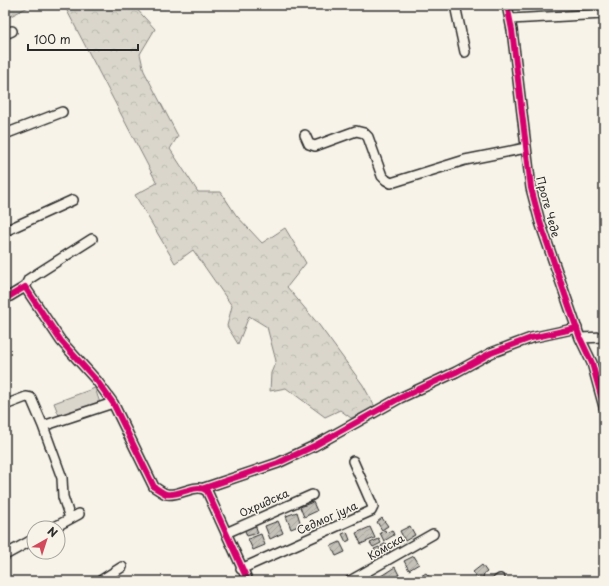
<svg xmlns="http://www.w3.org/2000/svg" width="609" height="586" font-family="'Playpen Sans',sans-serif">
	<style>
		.grass { fill: #dad6cc; stroke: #82807c }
		.forest { fill: url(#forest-crowns); stroke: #82807c }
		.building { fill: url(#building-hatch); stroke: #2b2b2b }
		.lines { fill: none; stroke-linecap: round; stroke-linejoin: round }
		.minor-casing { stroke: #2b2b2b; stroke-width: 12 }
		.minor { stroke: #f7f3e8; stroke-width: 9 }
		.cycleway-casing { stroke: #f7f3e8; stroke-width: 8 }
		.cycleway { stroke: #d6006c; stroke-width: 6 }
		.labels { text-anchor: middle; stroke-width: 3; stroke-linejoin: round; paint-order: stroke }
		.street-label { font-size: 11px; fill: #2b2b2b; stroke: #f7f3e8 }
	</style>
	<defs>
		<pattern id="forest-crowns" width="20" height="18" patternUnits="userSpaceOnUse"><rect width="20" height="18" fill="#dad6cc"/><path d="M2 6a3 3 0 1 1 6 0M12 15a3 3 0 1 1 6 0" fill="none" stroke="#bbb8af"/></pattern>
		<pattern id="building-hatch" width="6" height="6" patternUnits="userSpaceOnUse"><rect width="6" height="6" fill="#c4c1b9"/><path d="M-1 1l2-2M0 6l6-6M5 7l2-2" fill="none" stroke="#a9a69f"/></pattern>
	</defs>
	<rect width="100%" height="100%" fill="#f7f3e8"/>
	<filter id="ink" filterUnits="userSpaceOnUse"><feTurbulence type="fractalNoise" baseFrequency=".025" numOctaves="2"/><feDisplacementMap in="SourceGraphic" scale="8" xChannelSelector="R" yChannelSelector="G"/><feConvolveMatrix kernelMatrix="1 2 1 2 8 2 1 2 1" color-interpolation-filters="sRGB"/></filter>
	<g filter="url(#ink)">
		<path class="grass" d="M95 388 100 403 60 418 54 403Z"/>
		<path class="forest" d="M5 5H32L7 18 5 16Z
			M64 5H133L155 29 140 54 144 71 178 136 170 149 198 192H221L236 215 262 243 285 228 306 263 287 287 319 325 363 385 375 407 351 418 340 410 325 417 286 388 270 391 271 373 276 361 267 327 249 316 238 344 227 326 232 306 193 250 175 263 135 195 157 183Z"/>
		<path class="building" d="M313 502 317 511 304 517 300 507Z
			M297 512 301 525 291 529 286 516Z
			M382 518 388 526 382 530 377 522Z
			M278 521 283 533 270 539 265 526Z
			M255 524 258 533 247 536 244 528Z
			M410 526 415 535 405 541 400 531Z
			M370 527 375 538 361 544 356 533Z
			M385 530 386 533 392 530 394 535 384 541 380 533Z
			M347 532 350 540 346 542 342 534Z
			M261 534 265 545 253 550 248 539Z
			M379 539 381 543 373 547 370 543Z
			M340 542 345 552 336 556 331 546Z
			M386 543 390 551 385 553 381 546Z
			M379 547 384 556 379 558 374 549Z
			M414 556 419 564 409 570 404 561Z
			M482 565 487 572 483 575 484 576 479 580 473 572Z
			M395 567 399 575 389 581H384L381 576Z
			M426 573 430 578 425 581 421 576Z"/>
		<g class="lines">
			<defs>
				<path id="minor" d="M455 5 465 52
					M507 5 512 30 531 188 540 222 580 338 592 363 604 407
					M510 19 604 14
					M5 34 12 31
					M5 134 62 112
					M305 135 309 144 315 146 356 131 364 133 368 137 382 176 386 180 391 183 465 160 526 148
					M5 231 73 200
					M25 287 29 279 92 239
					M5 299 25 287 61 341 97 381 113 403 154 487C158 489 161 492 166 494 179 497 196 482 207 491L248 581
					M580 338 604 337
					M5 405 26 397 31 398 43 426
					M204 488 278 463 314 446 400 398 456 372 491 353 531 338 577 328
					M70 518 63 497 62 478 43 426 113 403
					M53 528 79 514
					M226 533 312 495
					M5 555 34 539
					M241 569 371 511 373 507 371 502 353 461
					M100 581 122 567
					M350 581 433 534
					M497 581 500 579"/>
			</defs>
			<use href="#minor" class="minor-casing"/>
			<use href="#minor" class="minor"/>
			<defs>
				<path id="cycleway" d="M507 5 512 30 531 188 540 222 580 338 592 363 604 407
					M5 299 25 287 61 341 97 381 113 403 154 487C158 489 161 492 166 494 179 497 196 482 207 491L248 581
					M204 488 278 463 314 446 400 398 456 372 491 353 531 338 577 328"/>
			</defs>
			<use href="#cycleway" class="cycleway-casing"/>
			<use href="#cycleway" class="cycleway"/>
		</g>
	</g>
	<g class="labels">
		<g class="street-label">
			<text transform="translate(548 207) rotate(75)" y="4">Проте Чеде</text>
			<text transform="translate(264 503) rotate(-24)" y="4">Охридска</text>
			<text transform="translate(327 518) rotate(-24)" y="4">Седмог јула</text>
			<text transform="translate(386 547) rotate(-30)" y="4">Комска</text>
		</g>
	</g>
	<rect width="609" height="586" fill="none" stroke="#f7f3e8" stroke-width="20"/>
	<rect x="10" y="10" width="589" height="566" fill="none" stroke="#2b2b2b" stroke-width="1.5" filter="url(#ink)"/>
	<g transform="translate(46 540) rotate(39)"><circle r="19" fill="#f7f3e8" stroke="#a5a39c"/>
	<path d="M0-3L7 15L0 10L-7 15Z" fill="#d1495b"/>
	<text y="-6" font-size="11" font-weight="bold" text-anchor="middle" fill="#2b2b2b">N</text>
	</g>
	<path d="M28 44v6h110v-6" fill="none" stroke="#2b2b2b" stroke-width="2"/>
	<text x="34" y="44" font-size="12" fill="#2b2b2b" stroke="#f7f3e8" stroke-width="3" paint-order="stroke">100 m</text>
</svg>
